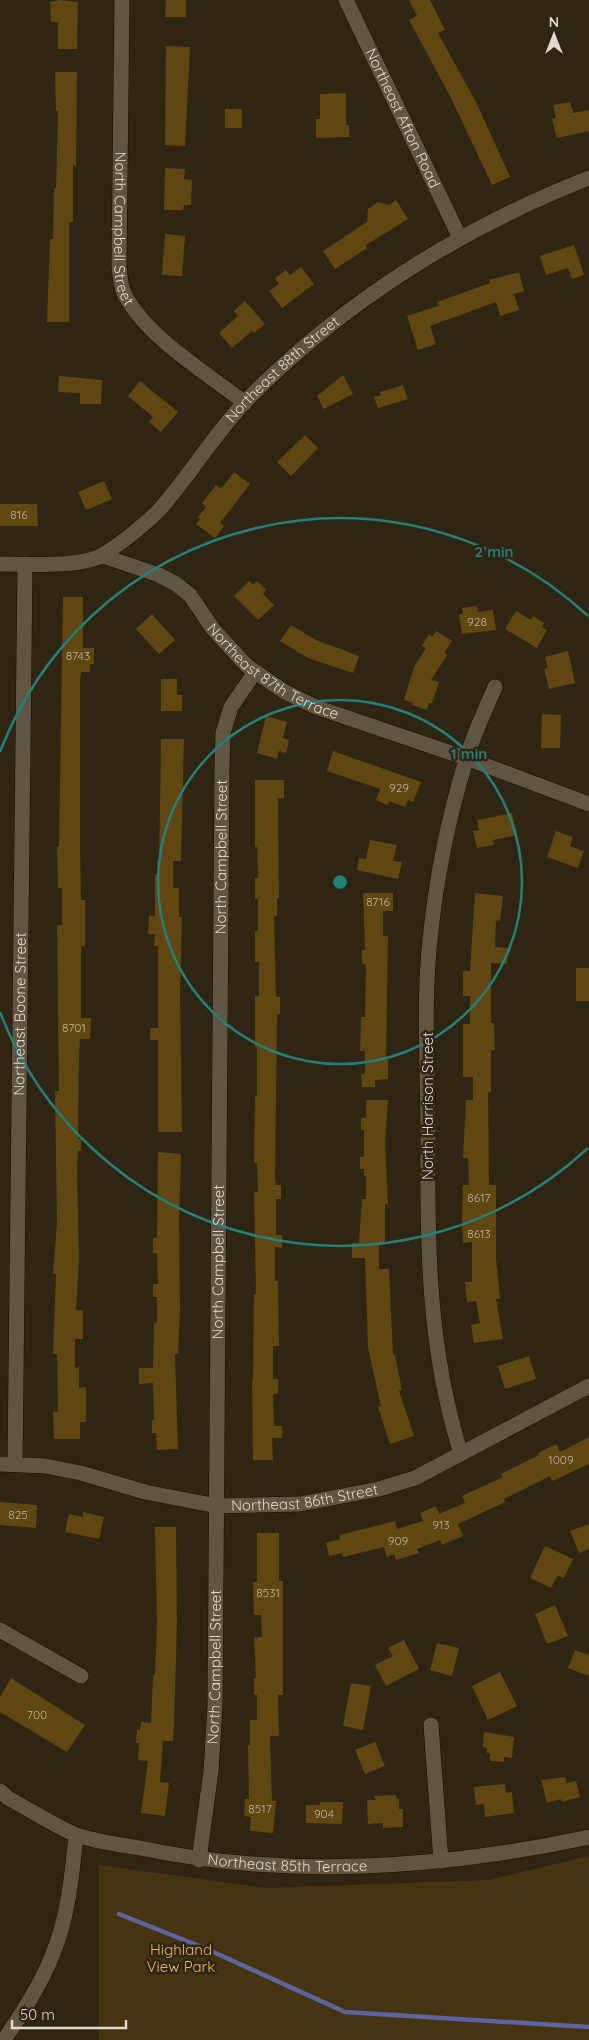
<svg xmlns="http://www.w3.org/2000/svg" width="589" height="2040" font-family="Quicksand,sans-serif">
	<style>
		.green { fill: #463410 }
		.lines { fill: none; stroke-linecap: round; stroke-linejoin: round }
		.stream { stroke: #5c65a1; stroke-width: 4.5 }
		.building { fill: #604712 }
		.minor-casing { stroke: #170e01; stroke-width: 16 }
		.minor { stroke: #605541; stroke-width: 15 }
		.ring { fill: none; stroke: #248078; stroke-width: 2.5 }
		.labels { text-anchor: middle; stroke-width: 5; stroke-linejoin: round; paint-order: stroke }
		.number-label { font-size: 12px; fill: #bfb49f }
		.street-label { font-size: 15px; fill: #dfd9ce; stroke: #2f2513 }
		.park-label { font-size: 15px; fill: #ebba5d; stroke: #2f2513 }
		.centre { fill: #248078; stroke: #2f2513; stroke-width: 2.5 }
		.ring-label { font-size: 15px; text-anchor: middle; font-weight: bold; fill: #248078; stroke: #2f2513; stroke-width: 5; stroke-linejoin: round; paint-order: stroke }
	</style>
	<rect width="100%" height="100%" fill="#2f2513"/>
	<path class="green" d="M589 1856V2040H99V1865L267 1888 488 1880Z"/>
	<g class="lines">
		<path class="stream" d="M119 1914 209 1950 345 2012 589 2027"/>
	</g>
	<path class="building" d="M59 0 78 2 77 49H58V22H51L50 2Z
		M166 0H186V17H165Z
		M409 0H430L445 30 438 33 477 104 510 177 492 185 451 98 409 20 417 16Z
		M166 46 190 47 185 146 165 145Z
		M55 72H77L76 166 73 165V222H69V322H47L50 239H53L54 187 56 188 58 111H56Z
		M346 93V125H349V137L316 138V119H320V94Z
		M570 102 573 113 589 110V131L557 138 552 119 556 118 553 105Z
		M225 109H242V128H225Z
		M165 168 185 169 184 179 192 180 191 205H184L183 210H164Z
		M396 200 408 219 366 245 367 248 335 269 323 251 367 222 368 209 378 202 389 205Z
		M165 234 185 236 182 276 162 275Z
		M574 245 584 275 572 279 568 268 546 275 540 256Z
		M301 267 314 284 282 308 269 291 279 284 275 278 286 270 290 275Z
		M519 272 524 291 514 294 519 310 500 316 496 302 430 326 436 344 418 350 407 316 438 306 437 302 490 283 489 280Z
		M245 301 265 324 254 333 252 331 232 348 219 333 238 316 234 311Z
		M343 375 353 394 324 409 317 396Z
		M59 376 102 380 101 404H80V393L58 392Z
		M140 381 178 412 161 432 149 422 153 417 128 396Z
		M403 385 408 399 378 408 374 397 381 395 380 392Z
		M305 435 318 448 291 476 277 462Z
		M234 472 250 484 220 523 224 526 215 538 196 524 200 519 198 517 206 507 202 503 216 485 221 489Z
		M104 481 112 499 86 510 78 492Z
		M0 504H37L38 526H0Z
		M249 581 253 585 257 581 266 590 263 594 274 605 258 620 234 596Z
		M63 597H83V648H94V664H90V672H81L80 679V847L81 900H85V946H81V1018H91L90 1039H80L79 1058 78 1139H81V1151H78L77 1169 79 1258 76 1310H83V1339H75V1368L79 1367V1388L86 1387V1422H80V1439H54L53 1412H58L57 1354H53L56 1274H53L57 1223 55 1091H59L57 925H62V888H58L57 847H59Z
		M477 606 478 612 493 610 496 630 462 634 459 615 463 614 462 608Z
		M516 611 531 620 533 616 544 623 542 627 547 630 537 648 505 629Z
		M152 614 175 640 159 654 136 629Z
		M291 625 316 640 359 656 353 673 308 658 280 641Z
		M436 631 452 641 444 653 447 655 431 680 439 682 432 703H429L427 710 412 705 413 703 404 700 414 667 426 648 422 646 429 634 432 637Z
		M568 651 575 683 549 689 544 669 548 668 545 657Z
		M161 679H177V695H182V711H161Z
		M542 714 561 715 560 748H541Z
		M266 716 287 722 283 738 289 740 286 753 279 751 277 759 257 753Z
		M161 739H184L181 861H173V888H179V917H182L180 996 182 1132H158V1040H150V1028H158V946H154L155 934H148L149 916H155V874H159Z
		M333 751 421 782 413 802 408 800 405 807 389 801 388 805 376 800 380 789 327 771Z
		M255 780H284V798H278L279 898H277V916H274L276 997H280V1014H277L275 1179 276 1185H281V1199H276V1235H282V1248L275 1247V1281H278L279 1346H273V1379H278V1394H273L274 1426H282V1438H272L273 1460H253L252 1379H253L254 1294H256L254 1192H258L257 1163H254L255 1096H257V1047H255V996H259V962H255V931H258V899H255V878H258L257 847H255Z
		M512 813 517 835 493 840 494 845 477 848 473 831 479 830 477 820Z
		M556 831 573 837 570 846 584 851 578 868 547 857Z
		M370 840 397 845 393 861 402 862 398 879 357 870 359 858 366 859Z
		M363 893H393V911H383V936H388L386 1059H388V1079L375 1080V1087H362L361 1074H365V1051H360L361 1017H365L366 968 365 964H362V950H365Z
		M475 893 503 896 500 921 496 920 495 947 508 948 507 964 491 963V1023H494L495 1050H491V1092H488L489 1185H496V1258L500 1299H496L503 1339 474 1343 471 1325 480 1323 476 1301 467 1302 465 1282H472V1242L463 1243 462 1220 463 1185H469L468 1158H463L466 1100H473V1077H463V1024H470V996H463V971H470Z
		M576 968H589V1001H576Z
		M366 1100H388L385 1143 388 1204H385V1243H379V1269H389L393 1355H395L402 1390 399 1391 414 1436 390 1444 378 1407 381 1406 368 1348 365 1258H352V1243H359L362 1199H366V1176H364V1169H360V1157H364V1130H361V1118H366Z
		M158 1152 181 1154 179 1222 180 1312 178 1354H175L178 1449 157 1450 156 1433H152V1420H154L153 1383 139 1384V1368H153L154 1322 157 1323V1297H153V1284H158L157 1253H153V1238H157Z
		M529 1356 536 1379 505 1389 498 1366Z
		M589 1437V1464L552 1481 550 1476 504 1499 505 1502 458 1524 463 1536 442 1545 440 1540 417 1549 419 1553 396 1560 394 1554 387 1557 384 1547 343 1557 342 1553 329 1556 326 1543 340 1539 339 1535 395 1521 397 1529 423 1521 420 1513 436 1506 439 1514 465 1503 462 1496 503 1477 501 1474 539 1455 538 1453 556 1444 560 1452Z
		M0 1502 37 1505 36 1528 0 1525Z
		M83 1512 104 1517 99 1539 65 1532 69 1514 83 1517Z
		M589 1524V1549L579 1553 570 1531Z
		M155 1527H176L177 1624 174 1724 173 1741H163L160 1782 169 1783 165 1816 141 1813 148 1761 138 1760 139 1743H136L137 1729 140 1730 141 1722 151 1723 153 1675H155L157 1624Z
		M257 1533H279V1581H283V1695H278L279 1736H270L272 1801H276L273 1833 250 1831 251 1817 244 1816 245 1799H249L248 1745H250V1720H257V1695H254V1678H256L254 1638 262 1637 261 1615H254L253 1582H257Z
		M545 1546 573 1559 564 1578 557 1576 551 1588 530 1578Z
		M555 1605 568 1636 547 1644 535 1614Z
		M404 1640 419 1669 386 1686 375 1665 393 1656 388 1648Z
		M437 1643 459 1648 452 1676 430 1670Z
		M575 1650 589 1655V1676L568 1668Z
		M500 1672 517 1706 488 1720 472 1686Z
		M11 1678 85 1725 67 1752 0 1712V1697Z
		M351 1683 371 1686 363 1730 343 1726Z
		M484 1732 514 1737 512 1758 504 1757V1762L490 1761V1753H487V1748L483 1747Z
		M375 1742 385 1766 365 1774 355 1750Z
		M565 1777 567 1783 576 1781 580 1797 562 1802 561 1799 547 1803 541 1780Z
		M505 1784 506 1793 512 1792 514 1813 485 1817 484 1804 476 1805 474 1787Z
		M396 1795V1799H399V1809H403V1827L383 1828V1823L368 1824 367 1800H376L374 1796Z
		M320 1802H343L342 1824 306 1823V1805H320Z"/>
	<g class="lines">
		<defs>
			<g id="minor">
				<path id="s1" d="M122 0 119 266C120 277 121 289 127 299 152 341 207 373 245 403"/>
				<path id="s2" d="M346 0 460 238"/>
				<path id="s3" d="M103 556 159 575 176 584 190 595 213 629 247 666 285 692 316 707 466 758 589 804"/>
				<path id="s4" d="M0 564C25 564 84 568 104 554 119 545 148 522 160 509 190 475 213 436 244 403 341 303 461 228 589 178"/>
				<path d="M461 1454C428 1349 427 1246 428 1136 428 1072 423 1004 430 940 436 879 448 819 466 760 473 735 485 711 495 687"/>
				<path id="s5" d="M0 1464 45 1466 81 1473 145 1492 217 1506 300 1504 379 1489 415 1478 589 1386"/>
				<path id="s6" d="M15 1464 25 564"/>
				<path d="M0 1630 81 1676"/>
				<path d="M431 1725 441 1861"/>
				<path id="s7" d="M0 1791 8 1798C30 1810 52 1824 74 1834 94 1842 124 1845 145 1849 291 1879 444 1868 589 1837"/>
				<path id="s8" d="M199 1860 211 1771 215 1706 222 766 223 733 231 707 255 672"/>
				<path d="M4 2040C22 2013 40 1986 52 1956 68 1918 72 1876 76 1835"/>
			</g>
		</defs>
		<use href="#minor" class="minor-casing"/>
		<use href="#minor" class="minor"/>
	</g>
	<g class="ring">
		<circle cx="340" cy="882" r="182"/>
		<path d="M588 1148A364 364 0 0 1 0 1012M0 752A364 364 0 0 1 588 616"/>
	</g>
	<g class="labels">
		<g class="number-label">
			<text x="19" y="519">816</text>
			<text x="477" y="626">928</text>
			<text x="78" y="660">8743</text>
			<text x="399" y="792">929</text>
			<text x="378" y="906">8716</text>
			<text x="74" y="1032">8701</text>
			<text x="479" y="1202">8617</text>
			<text x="479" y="1238">8613</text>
			<text x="561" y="1464">1009</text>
			<text x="18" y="1519">825</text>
			<text x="441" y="1529">913</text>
			<text x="398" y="1545">909</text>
			<text x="268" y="1597">8531</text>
			<text x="37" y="1719">700</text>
			<text x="260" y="1813">8517</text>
			<text x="324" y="1818">904</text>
		</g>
		<g class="street-label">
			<text dy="5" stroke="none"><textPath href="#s2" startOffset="131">Northeast Afton Road</textPath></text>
			<text dy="5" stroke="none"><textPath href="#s1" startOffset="229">North Campbell Street</textPath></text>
			<text dy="5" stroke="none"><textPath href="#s4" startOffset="364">Northeast 88th Street</textPath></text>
			<text dy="5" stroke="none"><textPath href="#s3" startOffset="212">Northeast 87th Terrace</textPath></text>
			<text dy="5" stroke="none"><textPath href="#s8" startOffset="1004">North Campbell Street</textPath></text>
			<text dy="5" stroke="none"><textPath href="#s6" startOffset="450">Northeast Boone Street</textPath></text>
			<text transform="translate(428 1106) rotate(-90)" y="5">North Harrison Street</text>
			<text dy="5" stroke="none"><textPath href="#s8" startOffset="599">North Campbell Street</textPath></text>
			<text dy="5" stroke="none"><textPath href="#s5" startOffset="310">Northeast 86th Street</textPath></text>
			<text dy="5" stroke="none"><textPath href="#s8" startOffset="194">North Campbell Street</textPath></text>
			<text dy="5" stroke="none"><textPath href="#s7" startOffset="302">Northeast 85th Terrace</textPath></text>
		</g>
		<g class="park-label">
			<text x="181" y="1955">Highland<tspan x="181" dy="17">View Park</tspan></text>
		</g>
	</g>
	<circle cx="340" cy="882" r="8" class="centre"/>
	<g class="ring-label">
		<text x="494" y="557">2 min</text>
		<text x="469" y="759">1 min</text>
	</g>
	<g transform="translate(554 35)" stroke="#2f2513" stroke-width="4" paint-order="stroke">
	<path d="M0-4L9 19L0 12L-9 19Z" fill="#dfd9ce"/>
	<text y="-8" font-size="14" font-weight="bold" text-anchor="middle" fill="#dfd9ce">N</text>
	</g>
	<path d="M12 2020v8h114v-8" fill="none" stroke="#dfd9ce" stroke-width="2.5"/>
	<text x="20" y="2020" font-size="15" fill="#dfd9ce" stroke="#2f2513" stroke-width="4" paint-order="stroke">50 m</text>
</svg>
